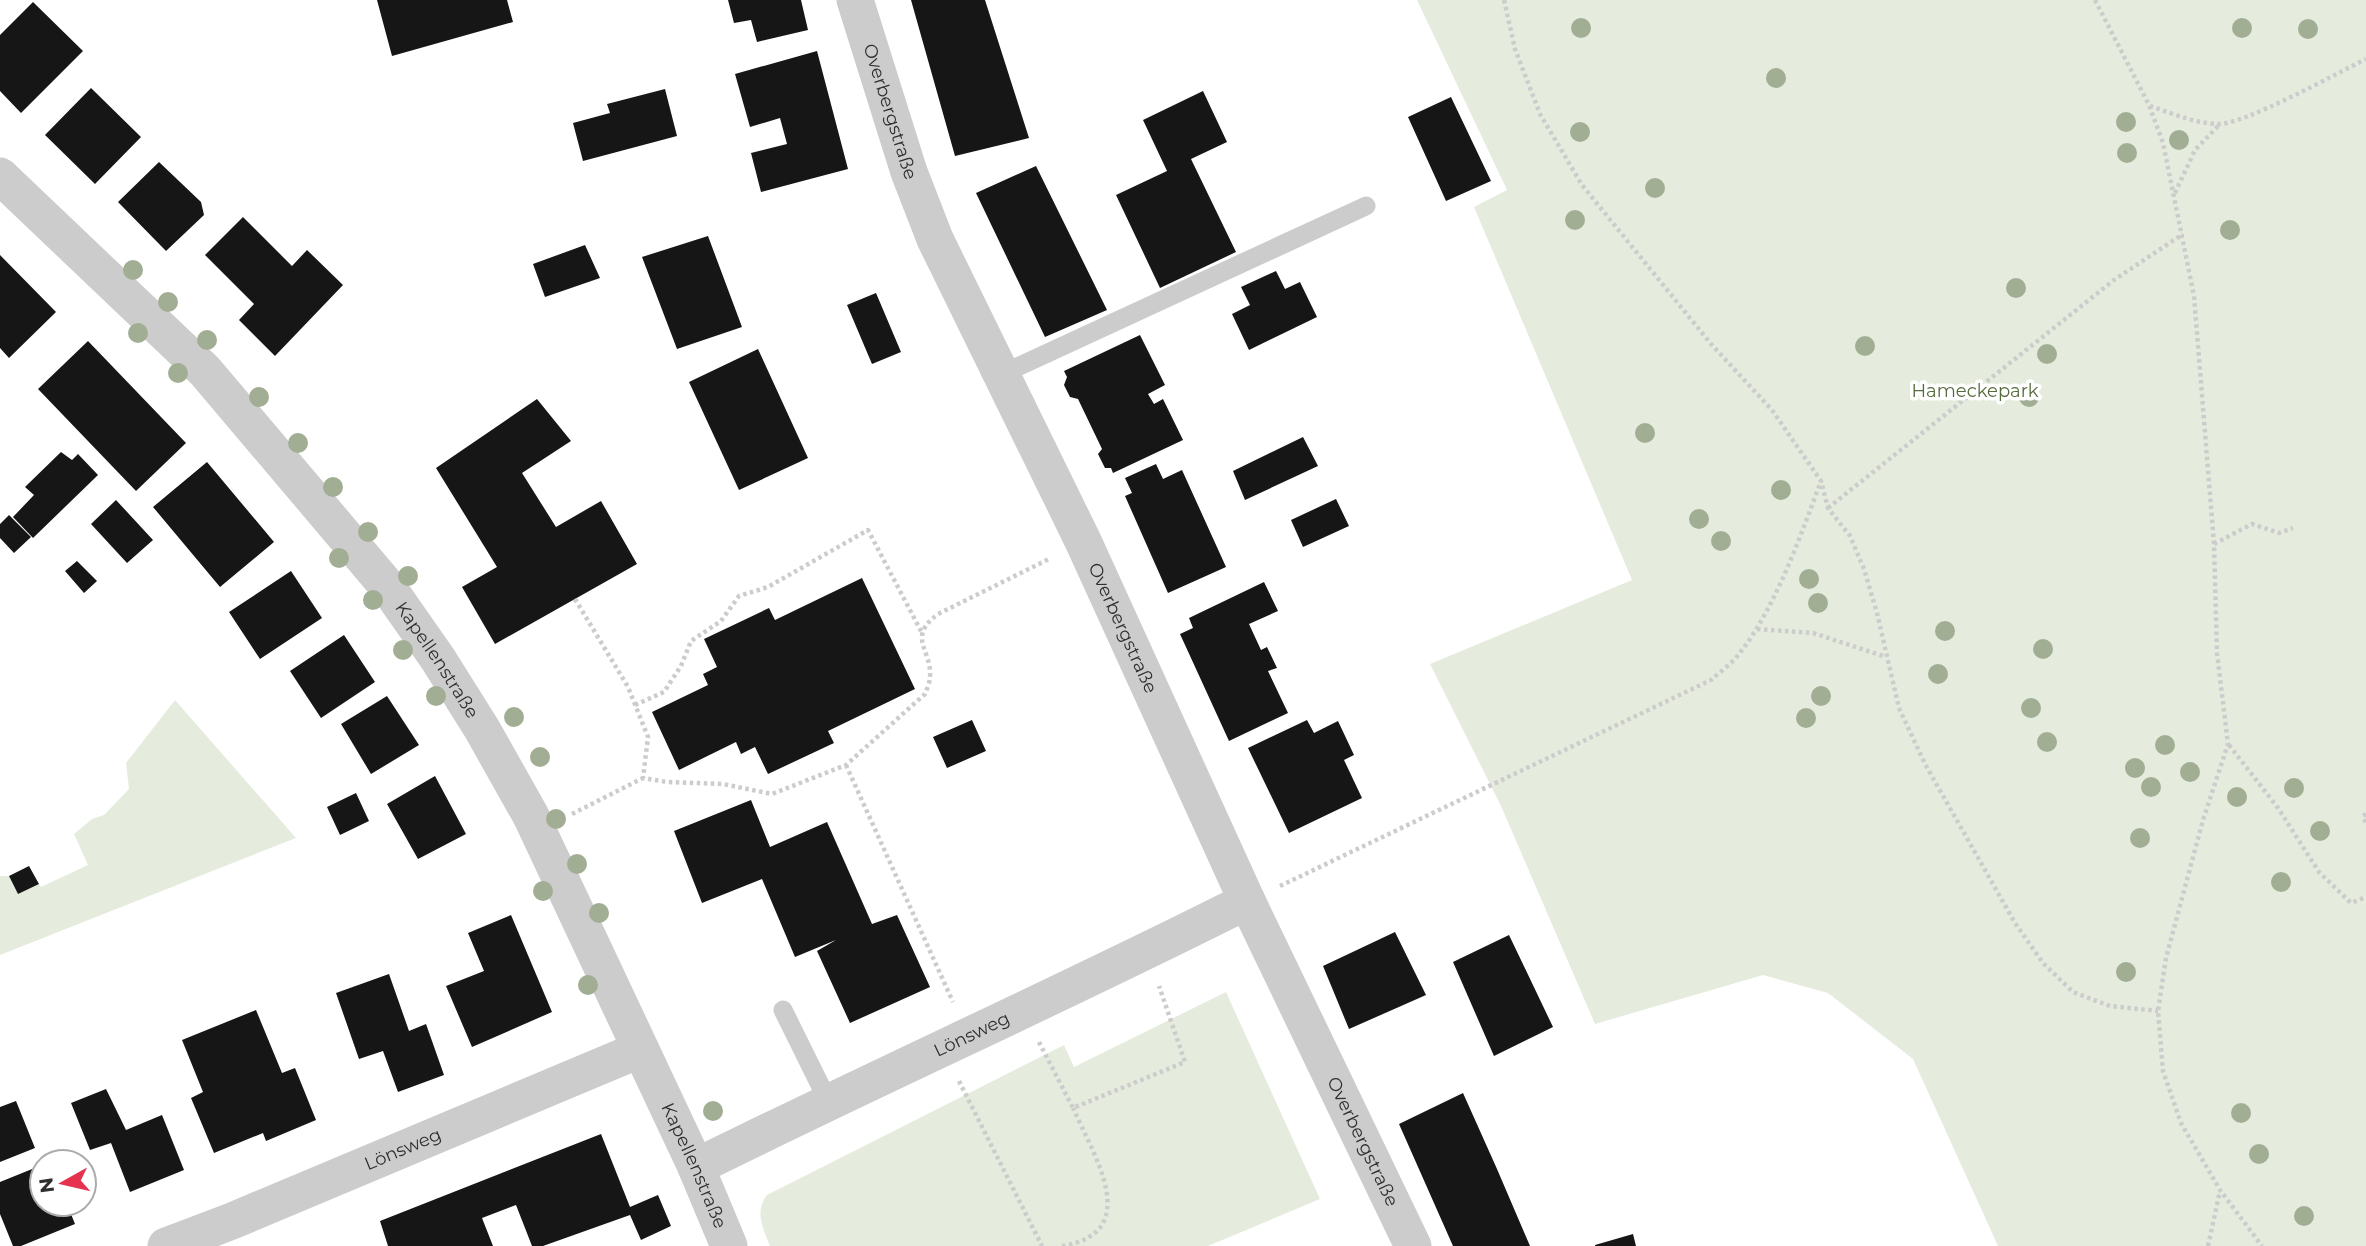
<svg xmlns="http://www.w3.org/2000/svg" width="2366" height="1246" font-family="Montserrat,sans-serif">
	<style>
		.green { fill: #e6ecdd }
		.building { fill: #161616 }
		.lines { fill: none; stroke-linecap: round; stroke-linejoin: round }
		.path { stroke: #ccc; stroke-width: 4.5; stroke-dasharray: 3.5 3.5; stroke-linecap: butt }
		.lane { stroke: #ccc; stroke-width: 19 }
		.street { stroke: #ccc; stroke-width: 37 }
		.tree { fill: #a2ae94 }
		.labels { text-anchor: middle; stroke-width: 7; stroke-linejoin: round; paint-order: stroke }
		.street-label { font-size: 18px; fill: #2f2f2f; stroke: #fff }
		.park-label { font-size: 18px; fill: #566b3c; stroke: #fff }
	</style>
	<rect width="100%" height="100%" fill="#fff"/>
	<path class="green" d="M1417 0H2366V1246H1998L1913 1059 1828 993 1763 975 1595 1024 1501 806 1430 664 1632 580 1474 207 1507 190Z
		M175 700 296 838 0 955V876H9L18 894 39 884 41 887 88 865 74 834 92 819 104 815 129 789 126 763Z
		M1226 992 1320 1199 1208 1246H770C763 1228 754 1212 767 1195L1064 1045 1074 1067Z"/>
	<path class="building" d="M377 0H507L513 22 392 56Z
		M728 0H801L808 30 757 42 751 20 734 23Z
		M911 0H985L1029 138 955 156Z
		M33 2 83 51 21 113 0 91V35Z
		M817 51 848 169 761 192 751 153 787 144 780 118 750 127 735 74Z
		M91 88 141 137 95 184 45 135Z
		M665 89 677 136 583 161 573 123 610 113 607 104Z
		M1203 91 1227 142 1191 159 1236 252 1160 288 1116 195 1167 171 1143 120Z
		M1451 97 1491 181 1446 201 1408 117Z
		M159 162 201 202 204 215 166 251 118 202Z
		M1036 166 1107 310 1045 337 976 193Z
		M243 217 292 266 307 250 343 285 275 356 239 320 254 304 205 255Z
		M708 236 742 327 677 349 642 257Z
		M585 245 600 278 545 297 533 264Z
		M0 255 56 312 9 358 0 348Z
		M1276 271 1285 289 1300 282 1317 317 1249 350 1232 314 1250 305 1241 287Z
		M876 293 901 352 872 364 847 305Z
		M1140 335 1165 385 1148 394 1154 404 1163 399 1183 440 1113 473 1111 468H1105L1098 454 1102 449 1078 399 1070 397 1064 385 1067 377 1064 371Z
		M88 341 186 443 136 491 38 389Z
		M758 349 808 458 739 490 689 382Z
		M537 399 571 441 522 473 556 527 601 501 637 564 495 644 462 587 497 567 436 468Z
		M1303 437 1318 466 1245 500 1233 471Z
		M61 452 72 460 78 454 98 475 33 538 13 517 34 495 25 487Z
		M207 462 274 542 220 587 153 507Z
		M1156 464 1163 479 1182 470 1226 567 1168 593 1125 496 1132 493 1125 478Z
		M1336 499 1349 526 1303 547 1291 520Z
		M116 500 153 540 127 563 91 524Z
		M9 515 31 537 14 553 0 538V524Z
		M77 561 97 581 84 593 65 571Z
		M291 571 322 618 260 659 229 612Z
		M862 578 915 689 828 731 834 743 768 774 755 747 741 754 736 742 679 770 652 712 708 685 703 674 717 667 704 639 769 608 775 620Z
		M1264 582 1278 611 1249 624 1261 650 1267 647 1277 668 1268 671 1288 713 1229 741 1180 634 1193 628 1189 618Z
		M344 635 375 682 321 718 290 671Z
		M387 696 419 745 371 774 341 724Z
		M972 720 986 751 947 768 933 737Z
		M1307 720 1314 733 1338 721 1354 755 1344 760 1362 798 1289 833 1248 748Z
		M435 776 466 834 418 859 387 804Z
		M356 793 369 821 340 835 327 807Z
		M751 800 770 847 827 822 872 924 897 915 930 987 850 1023 817 951 836 940 795 957 762 879 702 903 674 831Z
		M29 866 39 884 18 894 9 876Z
		M511 915 552 1012 472 1047 446 986 484 971 468 933Z
		M1395 932 1426 995 1349 1029 1323 966Z
		M1509 935 1553 1027 1494 1056 1453 962Z
		M389 974 409 1031 426 1024 444 1075 398 1092 383 1051 359 1059 336 993Z
		M256 1010 282 1073 295 1068 316 1120 266 1141 263 1133 214 1153 191 1098 203 1092 182 1040Z
		M106 1089 126 1130 162 1115 184 1170 130 1192 111 1143 90 1150 71 1103Z
		M1463 1093 1497 1169 1530 1246H1453L1399 1124Z
		M16 1101 35 1148 0 1162V1107Z
		M601 1134 630 1207 658 1195 671 1226 641 1240 630 1215 543 1246H532L516 1205 482 1218 493 1246H388L380 1221Z
		M42 1165V1204H67L75 1224 21 1246H13L0 1214V1182Z
		M1633 1234 1636 1246H1595V1245Z"/>
	<g class="lines">
		<path class="path" d="M1504 0 1515 49 1540 114 1582 185 1711 344 1772 410 1821 481 1828 508 1850 536 1864 569 1877 613 1899 708 1925 764 2015 923 2043 963 2073 992 2110 1006 2158 1011
			M2095 0 2149 105 2163 143 2194 296 2214 544 2217 653 2228 744 2203 820 2166 958 2158 1011 2163 1071 2181 1123 2220 1190 2262 1246
			M2150 106C2171 113 2194 123 2217 124 2242 126 2339 72 2366 59
			M2175 193 2195 150 2219 125
			M1828 508 2114 280 2183 234
			M2214 544 2252 524 2279 533 2293 528
			M575 599 628 687 648 737 643 778 667 782 723 784 772 794 846 765 925 694C927 689 930 682 930 677 932 649 906 638 938 614L1051 558
			M1757 629 1813 633 1886 657
			M635 705 664 692 681 666 691 641 721 621 739 596 768 587 868 530 922 633
			M2229 745 2278 808 2319 872 2351 903 2366 897
			M846 765 953 1002
			M572 814 643 778
			M2366 814 2363 816 2366 823
			M1280 886 1711 680C1720 672 1731 664 1739 654 1776 607 1800 537 1821 481
			M1039 1042 1073 1108 1185 1062 1159 986
			M959 1081 1042 1246
			M1062 1246C1145 1233 1093 1154 1073 1108
			M2208 1246 2220 1191"/>
		<path class="lane" d="M1000 375 1366 206
			M783 1010 828 1101"/>
		<g class="street">
			<path id="s1" d="M855 0 909 172 935 239 1083 541 1247 901 1413 1246"/>
			<path id="s2" d="M0 176 205 371 387 586 438 659 482 729 531 816 696 1167 729 1246"/>
			<path id="s3" d="M696 1167C879 1076 1065 993 1247 901"/>
			<path id="s4" d="M166 1246 232 1221 639 1050"/>
		</g>
	</g>
	<g class="tree">
		<circle cx="1581" cy="28" r="10"/>
		<circle cx="2242" cy="28" r="10"/>
		<circle cx="2308" cy="29" r="10"/>
		<circle cx="1776" cy="78" r="10"/>
		<circle cx="2126" cy="122" r="10"/>
		<circle cx="1580" cy="132" r="10"/>
		<circle cx="2179" cy="140" r="10"/>
		<circle cx="2127" cy="153" r="10"/>
		<circle cx="1655" cy="188" r="10"/>
		<circle cx="1575" cy="220" r="10"/>
		<circle cx="2230" cy="230" r="10"/>
		<circle cx="133" cy="270" r="10"/>
		<circle cx="2016" cy="288" r="10"/>
		<circle cx="168" cy="302" r="10"/>
		<circle cx="138" cy="333" r="10"/>
		<circle cx="207" cy="340" r="10"/>
		<circle cx="1865" cy="346" r="10"/>
		<circle cx="2047" cy="354" r="10"/>
		<circle cx="178" cy="373" r="10"/>
		<circle cx="259" cy="397" r="10"/>
		<circle cx="2029" cy="397" r="10"/>
		<circle cx="1645" cy="433" r="10"/>
		<circle cx="298" cy="443" r="10"/>
		<circle cx="333" cy="487" r="10"/>
		<circle cx="1781" cy="490" r="10"/>
		<circle cx="1699" cy="519" r="10"/>
		<circle cx="368" cy="532" r="10"/>
		<circle cx="1721" cy="541" r="10"/>
		<circle cx="339" cy="558" r="10"/>
		<circle cx="408" cy="576" r="10"/>
		<circle cx="1809" cy="579" r="10"/>
		<circle cx="373" cy="600" r="10"/>
		<circle cx="1818" cy="603" r="10"/>
		<circle cx="1945" cy="631" r="10"/>
		<circle cx="2043" cy="649" r="10"/>
		<circle cx="403" cy="650" r="10"/>
		<circle cx="1938" cy="674" r="10"/>
		<circle cx="436" cy="696" r="10"/>
		<circle cx="1821" cy="696" r="10"/>
		<circle cx="2031" cy="708" r="10"/>
		<circle cx="514" cy="717" r="10"/>
		<circle cx="1806" cy="718" r="10"/>
		<circle cx="2047" cy="742" r="10"/>
		<circle cx="2165" cy="745" r="10"/>
		<circle cx="540" cy="757" r="10"/>
		<circle cx="2135" cy="768" r="10"/>
		<circle cx="2190" cy="772" r="10"/>
		<circle cx="2151" cy="787" r="10"/>
		<circle cx="2294" cy="788" r="10"/>
		<circle cx="2237" cy="797" r="10"/>
		<circle cx="556" cy="819" r="10"/>
		<circle cx="2320" cy="831" r="10"/>
		<circle cx="2140" cy="838" r="10"/>
		<circle cx="577" cy="864" r="10"/>
		<circle cx="2281" cy="882" r="10"/>
		<circle cx="543" cy="891" r="10"/>
		<circle cx="599" cy="913" r="10"/>
		<circle cx="2126" cy="972" r="10"/>
		<circle cx="588" cy="985" r="10"/>
		<circle cx="713" cy="1111" r="10"/>
		<circle cx="2241" cy="1113" r="10"/>
		<circle cx="2259" cy="1154" r="10"/>
		<circle cx="2304" cy="1216" r="10"/>
	</g>
	<g class="labels">
		<g class="street-label">
			<text dy="6" stroke="none"><textPath href="#s1" startOffset="117">Overbergstraße</textPath></text>
			<text dy="6" stroke="none"><textPath href="#s1" startOffset="684">Overbergstraße</textPath></text>
			<text dy="6" stroke="none"><textPath href="#s2" startOffset="654">Kapellenstraße</textPath></text>
			<text dy="6" stroke="none"><textPath href="#s3" startOffset="306">Lönsweg</textPath></text>
			<text dy="6" stroke="none"><textPath href="#s1" startOffset="1251">Overbergstraße</textPath></text>
			<text dy="6" stroke="none"><textPath href="#s4" startOffset="256">Lönsweg</textPath></text>
			<text dy="6" stroke="none"><textPath href="#s2" startOffset="1222">Kapellenstraße</textPath></text>
		</g>
		<g class="park-label">
			<text x="1975" y="397">Hameckepark</text>
		</g>
	</g>
	<g transform="translate(63 1183) rotate(262)"><circle r="33" fill="#ffffff" stroke="#acacac" stroke-width="2"/>
	<path d="M0-5L12 26L0 18L-12 26Z" fill="#e5324e"/>
	<text y="-10" font-size="19" font-weight="bold" text-anchor="middle" fill="#2f2f2f">N</text>
	</g>
</svg>
